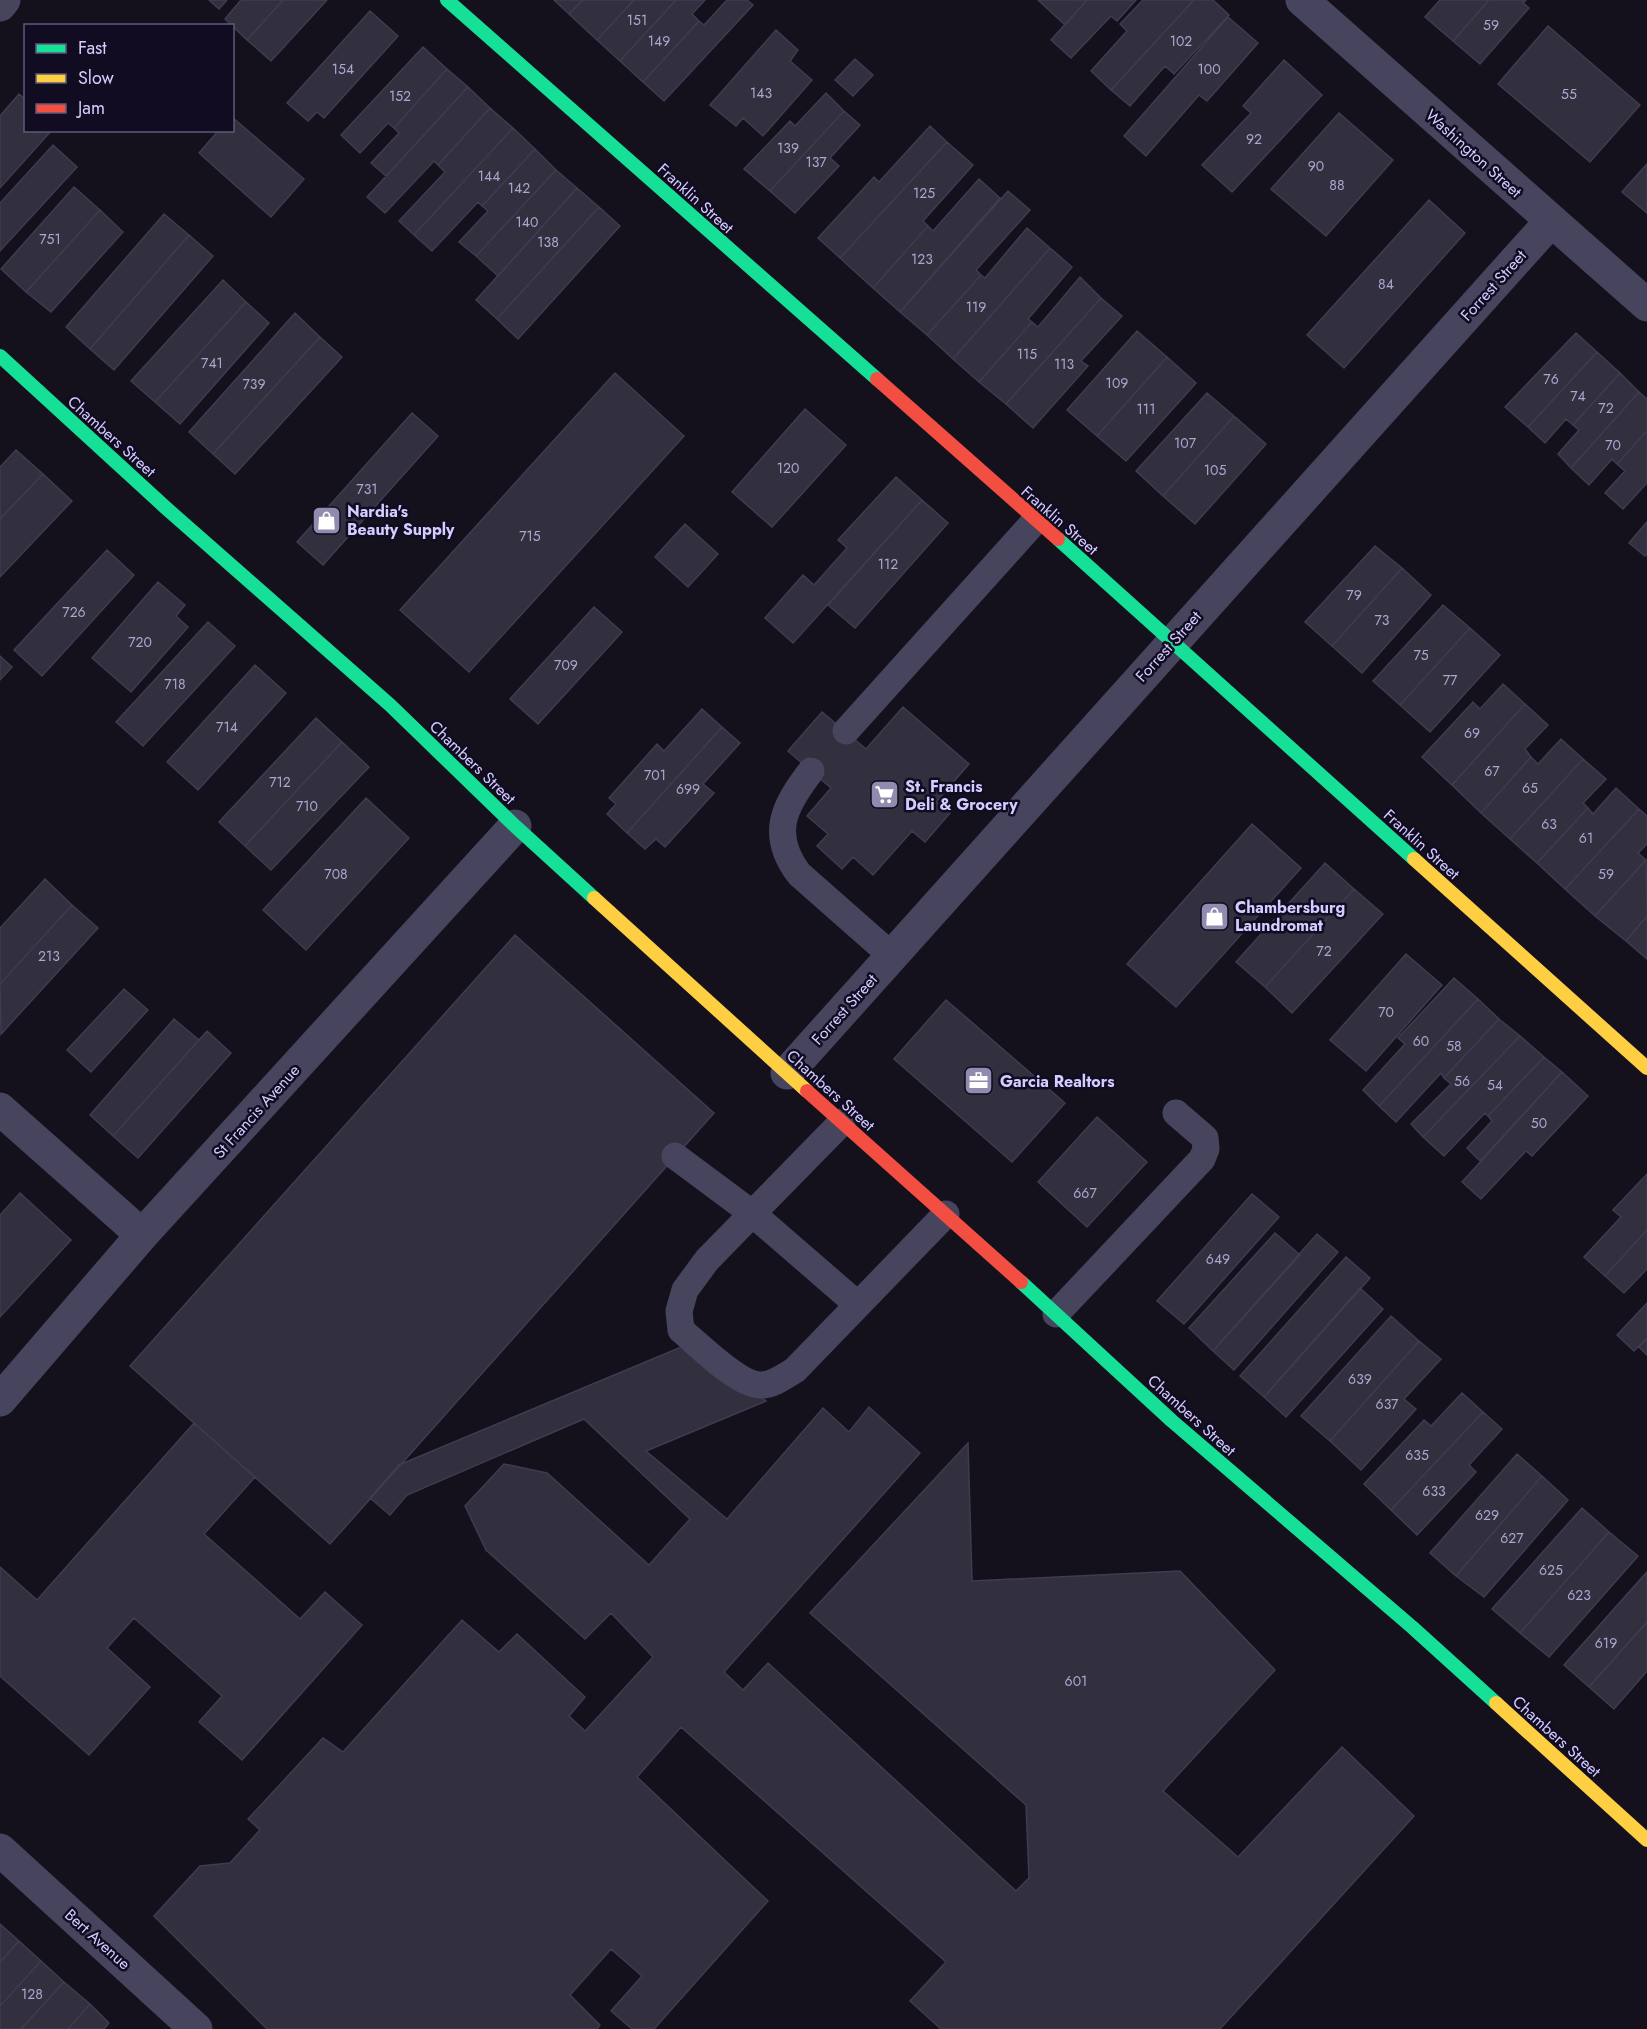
<svg xmlns="http://www.w3.org/2000/svg" width="1647" height="2029" font-family="Jost,sans-serif">
	<style>
		.building { fill: #322f3f; stroke: #403b51; stroke-width: 1.5 }
		.lines { fill: none; stroke-linecap: round; stroke-linejoin: round }
		.lane { stroke: #47455e; stroke-width: 27 }
		.street { stroke: #47455e; stroke-width: 33 }
		.fast { stroke: #16e098; stroke-width: 14 }
		.slow { stroke: #ffcf43; stroke-width: 14 }
		.jam { stroke: #f24e42; stroke-width: 14 }
		.labels { text-anchor: middle; stroke-width: 5; stroke-linejoin: round; paint-order: stroke }
		.number-label { font-size: 14px; fill: #aca6cf }
		.street-label { font-size: 16px; fill: #d4cdff; stroke: #110c22 }
		.poi-label { font-size: 16px; font-weight: bold; fill: #d4cdff; stroke: #110c22; text-anchor: start }
	</style>
	<rect width="100%" height="100%" fill="#14111d"/>
	<path class="building" d="M209 0H227L219 9Z
		M241 0H283L247 40 225 19Z
		M283 0H327L271 61 247 40Z
		M554 0H583L569 14Z
		M583 0H634L597 40 569 14Z
		M634 0H676L620 61 597 40Z
		M676 0H705L692 14 699 21 643 82 620 61Z
		M727 0H747L753 5 664 101 643 82 699 21 704 25Z
		M1038 0H1087L1065 25Z
		M1087 0H1136L1117 21 1111 16 1071 58 1051 40Z
		M1143 0H1194L1111 90 1091 71 1127 31 1120 24Z
		M1194 0H1213L1229 15 1174 74 1165 66 1130 106 1111 90Z
		M1440 0H1489L1453 41 1425 17Z
		M1489 0H1526L1523 3 1529 8 1480 64 1453 41Z
		M370 11 398 36 324 118 317 112 308 121 287 103Z
		M1228 17 1258 43 1207 101 1199 95 1146 156 1124 136Z
		M1548 26 1640 105 1590 162 1498 84Z
		M776 30 798 50 790 61 812 80 763 136 743 118 736 126 710 105Z
		M423 47 447 69 394 128 388 123 360 153 341 135Z
		M855 59 873 75 853 96 835 80Z
		M1284 60 1322 95 1232 192 1202 165 1251 113 1243 106Z
		M447 69 468 87 386 176 371 163 399 133 394 128Z
		M468 87 490 108 438 165 434 161 385 213 367 197Z
		M826 93 844 111 770 191 744 169 790 121 795 126Z
		M19 94 26 100V130H52L0 188V116Z
		M490 108 513 128 414 235 399 221 445 172 438 165Z
		M844 111 860 125 830 158 839 166 795 213 770 191Z
		M1339 113 1393 160 1326 236 1271 189Z
		M232 117 304 179 271 217 199 153 219 130H232Z
		M930 126 947 142 840 258 818 238 874 177 879 182Z
		M513 128 535 149 482 206 478 202 432 251 414 235Z
		M947 142 973 165 923 221 928 226 873 288 840 258Z
		M53 145 77 167 0 251V203Z
		M535 149 556 170 476 256 459 242 488 211 482 206Z
		M1647 164V213L1622 192Z
		M556 170 577 188 498 276 476 256Z
		M979 179 1000 198 900 312 873 288 928 226 933 231Z
		M74 187 100 210 26 292 1 269Z
		M577 188 599 207 497 319 476 300Z
		M1008 191 1030 210 976 270 981 275 927 335 900 312Z
		M1429 200 1465 233 1344 368 1307 335Z
		M599 207 620 226 518 339 497 319Z
		M100 210 123 232 51 312 26 292Z
		M164 214 189 235 90 349 66 327Z
		M1027 228 1050 248 953 359 927 335 981 275 985 278Z
		M189 235 213 256 114 370 90 349Z
		M1050 248 1072 267 1028 319 1032 322 979 382 953 359Z
		M1080 277 1101 298 1006 404 979 382 1032 322 1038 327Z
		M223 280 246 302 155 402 131 381Z
		M1101 298 1122 316 1081 361 1088 366 1033 428 1006 404Z
		M246 302 269 323 180 424 155 402Z
		M295 313 320 337 213 454 189 432Z
		M1137 331 1167 357 1097 436 1067 410Z
		M1576 333 1597 352 1528 427 1505 407Z
		M320 337 342 357 235 474 213 454Z
		M1597 352 1620 373 1573 425 1566 419 1545 443 1528 427Z
		M1167 357 1196 383 1126 461 1097 436Z
		M615 373 684 436 469 672 400 610Z
		M1620 373 1639 392 1571 468 1558 454 1579 430 1573 425Z
		M1639 392 1647 399V431L1617 464 1612 459 1589 485 1571 468Z
		M1207 393 1234 416 1163 496 1136 471Z
		M805 409 846 445 772 527 732 492Z
		M412 413 438 436 323 565 297 542Z
		M1234 416 1266 444 1195 524 1163 496Z
		M1647 431V483L1623 509 1605 493 1625 471 1617 464Z
		M16 450 43 474 0 519V467Z
		M43 474 72 501 0 577V519Z
		M896 477 922 500 793 643 765 618 803 575 814 585 847 548 838 540Z
		M922 500 948 523 855 628 828 605Z
		M1647 522V554L1645 556 1629 543Z
		M685 524 718 554 688 587 655 557Z
		M1375 546 1402 568 1332 646 1305 622Z
		M107 550 134 575 42 676 14 650Z
		M1402 568 1431 595 1362 673 1332 646Z
		M158 582 185 605 176 616 188 627 131 692 92 658Z
		M1443 605 1470 628 1400 705 1373 681Z
		M594 607 622 632 538 724 510 699Z
		M208 622 235 646 143 746 116 722Z
		M1470 628 1500 655 1430 732 1400 705Z
		M0 656 12 667 0 680Z
		M255 665 286 693 198 790 167 762Z
		M1503 684 1525 704 1452 785 1422 757 1473 702 1480 709Z
		M1525 704 1548 725 1525 749 1531 757 1481 813 1452 785Z
		M903 707 969 764 936 802 950 813 925 842 912 831 873 875 853 857 842 869 817 846 828 834 807 816 831 788 788 751 822 712 866 749Z
		M702 709 722 727 627 833 607 814 616 804 609 798 657 744 664 751Z
		M316 718 342 742 245 846 219 822Z
		M722 727 740 743 703 784 714 793 665 847 656 839 645 849 627 833Z
		M1561 739 1583 759 1510 839 1481 813 1531 757 1538 764Z
		M342 742 369 767 271 870 245 846Z
		M1583 759 1606 779 1583 803 1588 808 1537 863 1510 839Z
		M1616 788 1639 809 1565 889 1537 863 1588 808 1593 814Z
		M366 798 409 838 306 950 263 910Z
		M1639 809 1647 816V844L1638 853 1646 860 1595 916 1565 889Z
		M1252 824 1301 868 1176 1007 1127 964Z
		M1646 860 1647 916 1626 941 1595 916Z
		M1325 863 1354 889 1265 987 1236 962Z
		M45 879 72 905 0 984V928Z
		M1354 889 1383 914 1292 1013 1265 987Z
		M72 905 98 928 1 1034 0 984Z
		M1647 916V959L1626 941Z
		M515 935 714 1113 330 1544 130 1366Z
		M1406 954 1442 985 1366 1071 1330 1040Z
		M1454 978 1478 999 1379 1106 1363 1090 1405 1044 1398 1038Z
		M124 989 148 1010 91 1072 67 1050Z
		M1478 999 1499 1019 1444 1078 1441 1073 1396 1122 1379 1106Z
		M946 1000 1065 1103 1012 1162 894 1059Z
		M174 1019 199 1040 113 1136 90 1115Z
		M1499 1019 1520 1036 1423 1137 1411 1124 1451 1084 1444 1078Z
		M207 1031 231 1053 138 1158 113 1136Z
		M1520 1036 1544 1057 1488 1116 1485 1113 1444 1156 1423 1137Z
		M1544 1057 1562 1072 1480 1161 1467 1148 1492 1121 1488 1116Z
		M1562 1072 1588 1096 1532 1156 1526 1151 1481 1199 1462 1182Z
		M1097 1117 1147 1162 1087 1227 1038 1182Z
		M1647 1174V1230L1605 1276 1584 1257 1621 1217 1613 1210Z
		M20 1193 71 1240 0 1317V1215Z
		M1252 1194 1279 1217 1184 1324 1157 1301Z
		M1647 1230V1269L1624 1293 1605 1276Z
		M1275 1233 1300 1255 1213 1351 1189 1328Z
		M1317 1234 1338 1252 1234 1370 1213 1351Z
		M1346 1257 1370 1278 1264 1397 1240 1376Z
		M1360 1288 1383 1309 1286 1417 1264 1397Z
		M1647 1303V1338L1634 1351 1617 1335Z
		M1391 1316 1419 1341 1330 1441 1301 1416Z
		M1647 1338V1355L1639 1347Z
		M1419 1341 1441 1359 1404 1399 1416 1409 1361 1470 1330 1441Z
		M693 1342 766 1401 646 1451 727 1519 823 1408 849 1432 869 1407 920 1453 724 1672 743 1690 768 1663 1016 1891 1029 1878 1026 1805 810 1613 968 1443 972 1581 1180 1571 1275 1670 1163 1791 1238 1857 1342 1747 1414 1816 1220 2029H941L910 2001 946 1962 681 1727 637 1777 768 1901 654 2029H632L611 2011 642 1976 611 1949 570 1995 600 2025 597 2029H267L154 1916 200 1866 230 1863 260 1830 248 1819 323 1738 343 1752 462 1620 499 1652 517 1634 585 1697 569 1716 585 1731 653 1657 611 1613 585 1639 486 1550 465 1506 504 1464 547 1473 649 1565 690 1519 584 1419 407 1495 390 1515 370 1498 399 1465Z
		M1462 1393 1483 1412 1391 1510 1364 1484 1424 1420 1431 1426Z
		M1483 1412 1502 1429 1469 1465 1476 1472 1417 1535 1391 1510Z
		M194 1423 255 1477 204 1534 300 1619 325 1592 362 1625 242 1760 199 1722 222 1696 134 1618 107 1648 150 1687 89 1755 0 1676V1567L37 1600Z
		M1517 1454 1542 1476 1456 1576 1430 1553Z
		M1542 1476 1568 1500 1484 1597 1456 1576Z
		M1582 1508 1609 1532 1520 1633 1492 1609Z
		M1609 1532 1638 1556 1549 1657 1520 1633Z
		M1647 1572V1622L1589 1687 1564 1665Z
		M1647 1622V1671L1614 1709 1589 1687Z
		M0 1924 19 1941 0 1962Z
		M19 1941 41 1961 0 2006V1962Z
		M41 1961 64 1982 21 2029H0V2006Z
		M64 1982 90 2004 68 2029H21Z
		M90 2004 109 2023 104 2029H68Z"/>
	<g class="lines">
		<path class="lane" d="M846 731 1036 520
			M811 771C784 806 769 834 799 874L891 955
			M842 1122 707 1260 685 1290 679 1311 681 1330C699 1345 739 1386 761 1385 773 1385 785 1376 795 1370L946 1214
			M675 1156 753 1214 858 1305
			M1056 1314 1202 1159 1206 1149 1205 1138 1176 1113"/>
		<path class="street" d="M1302 0 1647 305
			M0 5 4 0
			M787 1073 1551 221
			M0 1109 142 1235
			M0 1400 142 1235 515 826
			M0 1850 196 2029"/>
		<path class="fast" d="M447 0 877 379
			M0 356 166 508 390 705 515 826 594 898
			M1058 539 1414 859
			M1021 1282 1172 1421 1412 1627 1496 1703"/>
		<path class="slow" d="M1414 859 1647 1068
			M594 898 807 1091
			M1496 1703 1647 1840"/>
		<path class="jam" d="M877 379 1058 539
			M807 1091 1021 1282"/>
	</g>
	<defs>
		<symbol id="shop-square" viewBox="-11 -11 22 22"><rect x="-9" y="-9" width="18" height="18" rx="4" fill="#918bb0" stroke="#110c22"/><path d="M-5-2.5h2.3a2.7 3.5 0 0 1 5.4 0H5L5.5 6h-11ZM-1.5-2.5h3a1.5 2.3 0 0 0-3 0Z" fill="#fff"/></symbol>
		<symbol id="supermarket-square" viewBox="-11 -11 22 22"><rect x="-9" y="-9" width="18" height="18" rx="4" fill="#918bb0" stroke="#110c22"/><path d="M-6-5.5h2.5l.6 2H6L4.5 2H-2.5L-4.4-4H-6ZM-1.5 3.2a1.3 1.3 0 1 0 .1 0ZM3 3.2a1.3 1.3 0 1 0 .1 0Z" fill="#fff"/></symbol>
		<symbol id="office-square" viewBox="-11 -11 22 22"><rect x="-9" y="-9" width="18" height="18" rx="4" fill="#918bb0" stroke="#110c22"/><path d="M-6-3h4V-5.5h4V-3h4V5H-6ZM-1-4.5V-3h2v-1.5ZM-6 0V1H6V0Z" fill="#fff"/></symbol>
	</defs>
	<g fill-rule="evenodd">
		<use href="#shop-square" x="310" y="504" width="33" height="33"/>
		<use href="#supermarket-square" x="868" y="778" width="33" height="33"/>
		<use href="#shop-square" x="1198" y="900" width="33" height="33"/>
		<use href="#office-square" x="962" y="1064" width="33" height="33"/>
	</g>
	<g class="labels">
		<g class="number-label">
			<text x="637" y="25">151</text>
			<text x="1491" y="30">59</text>
			<text x="659" y="46">149</text>
			<text x="1181" y="46">102</text>
			<text x="343" y="74">154</text>
			<text x="1209" y="74">100</text>
			<text x="761" y="98">143</text>
			<text x="1569" y="99">55</text>
			<text x="400" y="101">152</text>
			<text x="1254" y="144">92</text>
			<text x="788" y="153">139</text>
			<text x="816" y="167">137</text>
			<text x="1316" y="171">90</text>
			<text x="489" y="181">144</text>
			<text x="1337" y="190">88</text>
			<text x="519" y="193">142</text>
			<text x="924" y="198">125</text>
			<text x="527" y="227">140</text>
			<text x="50" y="244">751</text>
			<text x="548" y="247">138</text>
			<text x="922" y="264">123</text>
			<text x="1386" y="289">84</text>
			<text x="976" y="312">119</text>
			<text x="1027" y="359">115</text>
			<text x="212" y="368">741</text>
			<text x="1064" y="369">113</text>
			<text x="1551" y="384">76</text>
			<text x="1117" y="388">109</text>
			<text x="254" y="389">739</text>
			<text x="1578" y="401">74</text>
			<text x="1606" y="413">72</text>
			<text x="1146" y="414">111</text>
			<text x="1185" y="448">107</text>
			<text x="1613" y="450">70</text>
			<text x="788" y="473">120</text>
			<text x="1215" y="475">105</text>
			<text x="367" y="494">731</text>
			<text x="530" y="541">715</text>
			<text x="888" y="569">112</text>
			<text x="1354" y="600">79</text>
			<text x="74" y="617">726</text>
			<text x="1382" y="625">73</text>
			<text x="140" y="647">720</text>
			<text x="1421" y="660">75</text>
			<text x="566" y="670">709</text>
			<text x="1450" y="685">77</text>
			<text x="175" y="689">718</text>
			<text x="227" y="732">714</text>
			<text x="1472" y="738">69</text>
			<text x="1492" y="776">67</text>
			<text x="655" y="780">701</text>
			<text x="280" y="787">712</text>
			<text x="1530" y="793">65</text>
			<text x="688" y="794">699</text>
			<text x="307" y="811">710</text>
			<text x="1549" y="829">63</text>
			<text x="1586" y="843">61</text>
			<text x="336" y="879">708</text>
			<text x="1606" y="879">59</text>
			<text x="1324" y="956">72</text>
			<text x="49" y="961">213</text>
			<text x="1386" y="1017">70</text>
			<text x="1421" y="1046">60</text>
			<text x="1454" y="1051">58</text>
			<text x="1462" y="1086">56</text>
			<text x="1495" y="1090">54</text>
			<text x="1539" y="1128">50</text>
			<text x="1085" y="1198">667</text>
			<text x="1218" y="1264">649</text>
			<text x="1360" y="1384">639</text>
			<text x="1387" y="1409">637</text>
			<text x="1417" y="1460">635</text>
			<text x="1434" y="1496">633</text>
			<text x="1487" y="1520">629</text>
			<text x="1512" y="1543">627</text>
			<text x="1551" y="1575">625</text>
			<text x="1579" y="1600">623</text>
			<text x="1606" y="1648">619</text>
			<text x="1076" y="1686">601</text>
			<text x="32" y="1999">128</text>
		</g>
		<g class="street-label">
			<text transform="translate(1474 153) rotate(42)" y="6">Washington Street</text>
			<text transform="translate(696 198) rotate(42)" y="6">Franklin Street</text>
			<text transform="translate(1493 285) rotate(-48)" y="6">Forrest Street</text>
			<text transform="translate(112 436) rotate(42)" y="6">Chambers Street</text>
			<text transform="translate(1060 520) rotate(41)" y="6">Franklin Street</text>
			<text transform="translate(1168 646) rotate(-48)" y="6">Forrest Street</text>
			<text transform="translate(473 762) rotate(44)" y="6">Chambers Street</text>
			<text transform="translate(1422 844) rotate(42)" y="6">Franklin Street</text>
			<text transform="translate(844 1009) rotate(-48)" y="6">Forrest Street</text>
			<text transform="translate(831 1090) rotate(42)" y="6">Chambers Street</text>
			<text transform="translate(256 1111) rotate(-48)" y="6">St Francis Avenue</text>
			<text transform="translate(1192 1415) rotate(42)" y="6">Chambers Street</text>
			<text transform="translate(1557 1736) rotate(42)" y="6">Chambers Street</text>
			<text transform="translate(98 1939) rotate(42)" y="6">Bert Avenue</text>
		</g>
		<g class="poi-label">
			<text x="347" y="517">Nardia's<tspan x="347" dy="18">Beauty Supply</tspan></text>
			<text x="905" y="792">St. Francis<tspan x="905" dy="18">Deli &amp; Grocery</tspan></text>
			<text x="1235" y="913">Chambersburg<tspan x="1235" dy="18">Laundromat</tspan></text>
			<text x="1000" y="1087">Garcia Realtors</text>
		</g>
	</g>
	<rect x="24" y="24" width="210" height="108" fill="#110c22" stroke="#5f597a" stroke-width="1.5"/>
	<rect x="36" y="44" width="30" height="9" fill="#16e098" stroke="#5f597a" stroke-width="1.5"/>
	<text x="78" y="54" font-size="18" fill="#d4cdff">Fast</text>
	<rect x="36" y="74" width="30" height="9" fill="#ffcf43" stroke="#5f597a" stroke-width="1.5"/>
	<text x="78" y="84" font-size="18" fill="#d4cdff">Slow</text>
	<rect x="36" y="104" width="30" height="9" fill="#f24e42" stroke="#5f597a" stroke-width="1.5"/>
	<text x="78" y="114" font-size="18" fill="#d4cdff">Jam</text>
</svg>
